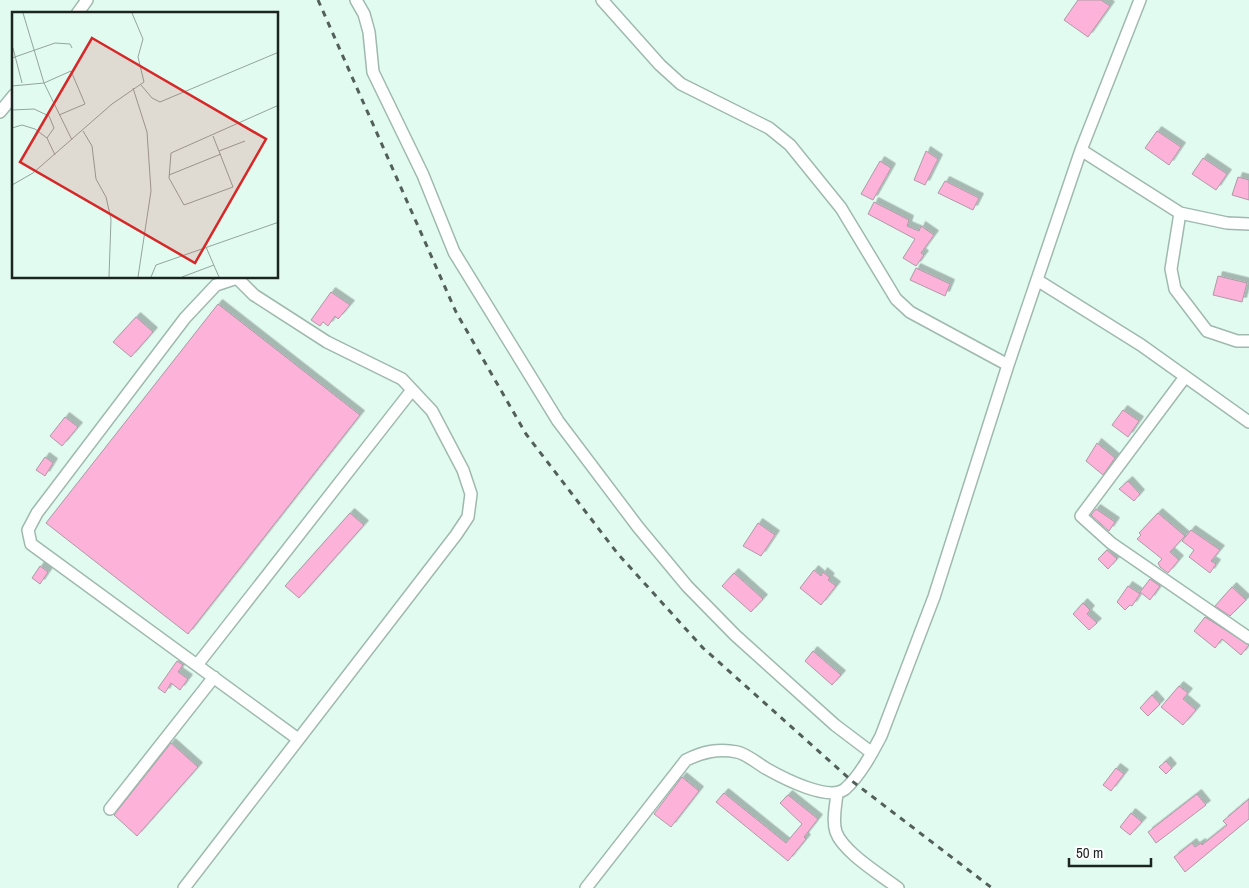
<svg xmlns="http://www.w3.org/2000/svg" width="1249" height="888" font-family="'Archivo Narrow',sans-serif">
	<style>
		.building { fill: #fdb2da; stroke: #af99a4; filter: url(#shadow) }
		.lines { fill: none; stroke-linecap: round; stroke-linejoin: round }
		.minor-casing { stroke: #a0b9af; stroke-width: 14 }
		.minor { stroke: #fff; stroke-width: 11 }
		.rail { stroke: #525f5a; stroke-width: 3; stroke-dasharray: 6 6; stroke-linecap: butt }
		.inset-road { fill: none; stroke: #92a59e; stroke-width: 1 }
		.view { fill: #d62828; fill-opacity: 0.15; stroke: #d62828; stroke-width: 2.5 }
		.inset-edge { fill: none; stroke: #1b2421; stroke-width: 2.5 }
	</style>
	<defs>
		<filter id="shadow"><feDropShadow dx="4.5" dy="-4.5" stdDeviation="0" flood-color="#0004"/></filter>
	</defs>
	<rect width="100%" height="100%" fill="#e1fbf1"/>
	<path class="building" d="M1078 0H1101L1110 6 1088 37 1064 20Z
		M1157 131 1181 147 1169 165 1145 148Z
		M926 151 938 159 925 185 914 180Z
		M1203 158 1227 174 1216 190 1192 174Z
		M880 161 891 168 873 200 861 194Z
		M1238 177 1249 180V200L1232 195Z
		M945 181 979 198 973 210 938 193Z
		M874 202 909 220 907 226 919 231 921 226 934 235 921 253 924 255 916 266 903 258 915 239 868 214Z
		M916 268 950 284 945 296 910 280Z
		M1218 276 1247 283 1242 302 1213 295Z
		M331 292 350 305 338 319 335 316 328 326 323 322 320 326 311 320Z
		M218 304 360 415 188 634 46 523Z
		M136 317 153 332 131 357 113 342Z
		M1123 410 1139 421 1128 437 1112 425Z
		M65 417 78 427 62 446 50 436Z
		M1097 443 1115 458 1103 475 1086 461Z
		M45 457 53 463 45 476 36 470Z
		M1128 481 1140 494 1134 501 1119 489Z
		M1096 509 1115 522 1109 531 1091 515Z
		M350 513 364 525 299 598 285 586Z
		M1158 513 1185 536 1170 552 1179 560 1168 573 1160 567 1158 563 1162 559 1137 539 1141 535 1139 533Z
		M758 523 775 535 761 556 743 546Z
		M1191 530 1220 550 1211 561 1216 564 1210 573 1189 557 1194 550 1182 541Z
		M1107 550 1117 559 1108 569 1098 559Z
		M40 566 48 572 40 584 32 578Z
		M814 570 821 576 823 572 830 578 828 580 836 586 821 605 800 588Z
		M734 573 763 599 751 612 722 586Z
		M1150 579 1160 586 1150 600 1140 592Z
		M1128 586 1140 594 1132 606 1130 605 1125 610 1117 602Z
		M1232 587 1246 600 1230 616 1215 606Z
		M1083 603 1090 610 1087 614 1097 623 1089 630 1073 614Z
		M1205 617 1249 645 1241 655 1222 639 1215 648 1194 631Z
		M813 651 841 675 832 685 805 661Z
		M177 661 183 665 178 672 188 679 180 690 171 683 165 693 158 688Z
		M1179 686 1188 693 1183 699 1196 710 1183 725 1161 707Z
		M1152 695 1160 704 1148 716 1140 708Z
		M171 743 198 767 137 836 114 815Z
		M1166 761 1172 768 1166 774 1159 767Z
		M1116 768 1124 774 1111 791 1103 785Z
		M682 777 699 791 671 827 654 814Z
		M724 793 786 843 802 824 780 803 788 795 818 819 804 837 806 839 788 861 716 802Z
		M1197 794 1206 805 1156 843 1148 832Z
		M1249 799V819L1185 872 1174 857 1192 843 1195 847 1201 843 1202 845 1227 825 1223 821Z
		M1131 813 1142 822 1130 835 1120 827Z"/>
	<g class="lines">
		<defs>
			<path id="minor" d="M356 0 364 14 369 32 373 72 423 175 454 252 558 421 638 527 687 586 735 635 835 725 872 753
				M602 0 660 65 681 84 769 128 790 145 841 208 896 299 910 312 1008 365
				M77 14 87 0
				M0 112 14 95
				M1081 150 1180 213 1227 223 1249 224
				M1180 213 1171 269 1175 289 1207 331 1237 341H1249
				M1037 280 1141 345 1249 422
				M1185 377 1081 516 1111 543 1249 638
				M197 665 412 390
				M837 793C836 805 832 820 836 832 843 852 881 875 898 888
				M110 809 214 677
				M184 888 456 535 468 517 471 494 463 470 432 411 402 379 327 342 254 295 237 278 216 285 185 318 37 513 28 530 31 544 298 739
				M586 888 686 760C703 752 718 748 737 752 747 754 758 764 767 769 783 778 829 802 845 789 860 776 872 753 881 736L934 597 1008 365 1081 150 1140 0"/>
		</defs>
		<use href="#minor" class="minor-casing"/>
		<use href="#minor" class="minor"/>
		<path class="rail" d="M318 0 456 312 526 434 618 554 703 648 852 781 992 888"/>
	</g>
	<g transform="translate(12 12)">
		<rect width="266" height="266" fill="#e1fbf1"/>
		<path class="inset-road" d="M11 1 32 71 60 128M1 36 10 71M0 46 43 31 58 32 60 36M129 73 140 86 148 90 267 40M0 74 32 71 59 59 73 92 47 103M121 76 135 120 139 179 126 265M0 98 22 97 37 104 42 116 35 126M0 116 10 113 23 117 35 126 43 143M71 119 80 134 84 167 94 185 99 207 97 265M201 124 221 175 172 193 157 166 159 141 267 93M207 139 233 129M157 163 209 142M0 173 21 161 100 92 132 70 126 45 131 27 120 1M194 235 207 265M139 265 144 253 267 210M170 265 202 253"/>
		<path class="view" d="M80 26 254 127 183 251 8 150Z"/>
		<rect width="266" height="266" class="inset-edge"/>
	</g>
	<path d="M1069 858v8h82v-8" fill="none" stroke="#1b2421" stroke-width="2.5"/>
	<text x="1076" y="858" font-size="15" fill="#1b2421" stroke="#ffffff" stroke-width="4" paint-order="stroke">50 m</text>
</svg>
